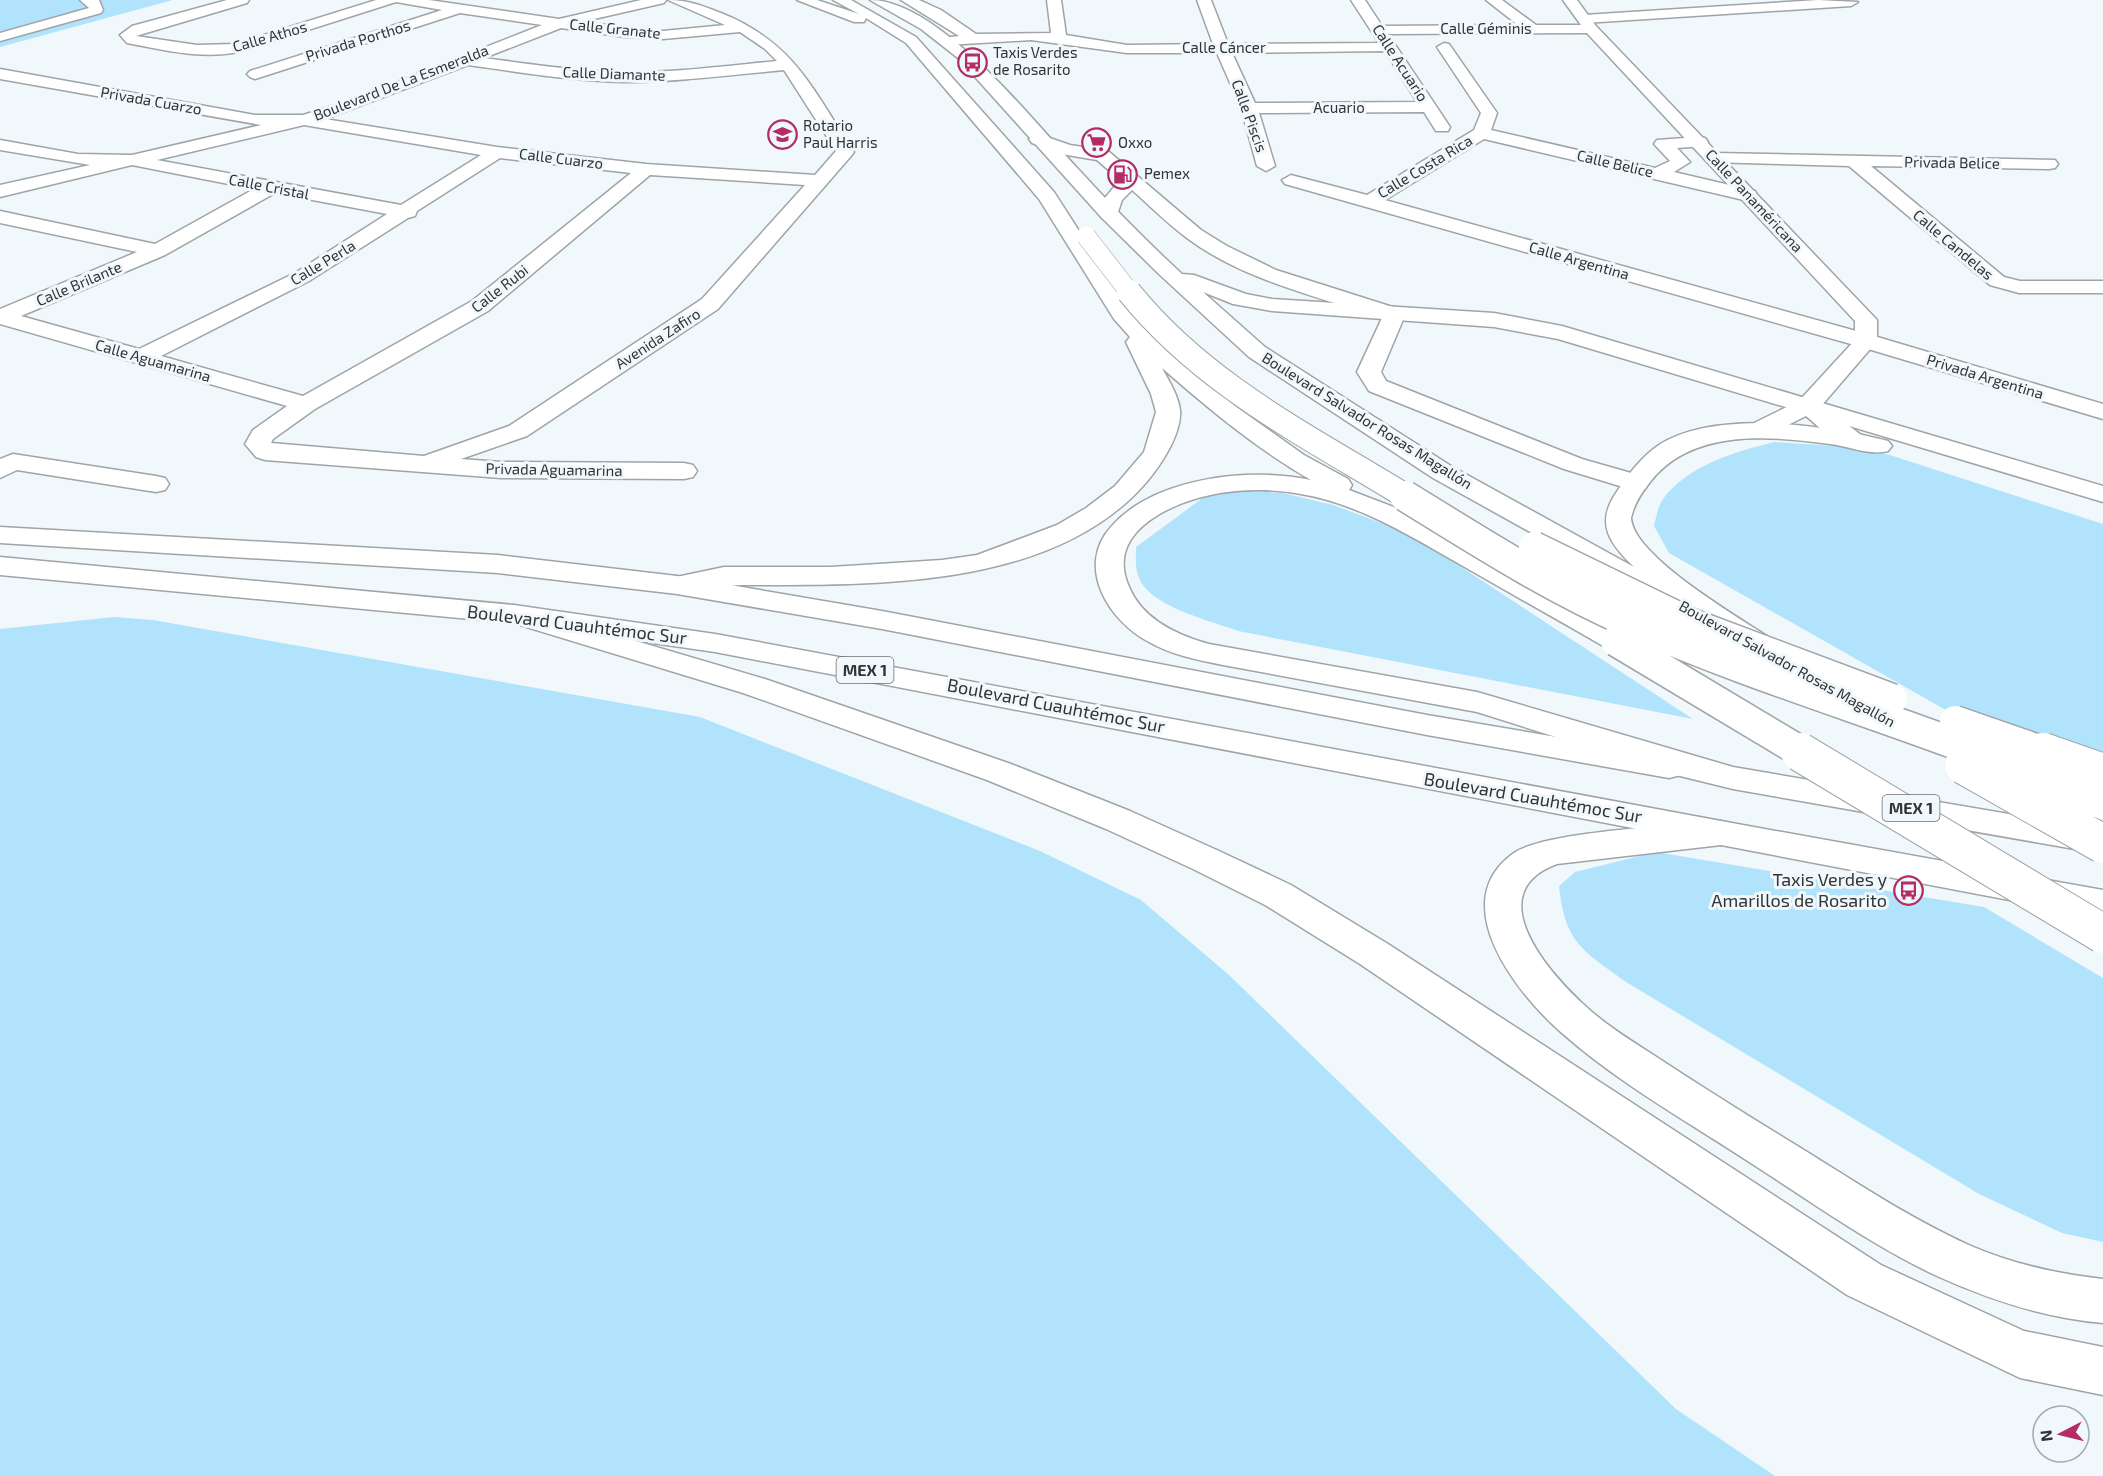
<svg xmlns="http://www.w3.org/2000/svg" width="2103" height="1476" font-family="'Exo 2',sans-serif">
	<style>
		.green { fill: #b1e4fc }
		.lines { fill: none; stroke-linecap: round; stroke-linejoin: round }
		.minor-casing { stroke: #9ea4a7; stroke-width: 3 }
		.major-casing { stroke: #9ea4a7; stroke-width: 3 }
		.highway-casing { stroke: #9ea4a7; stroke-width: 3 }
		.minor { fill: #fff; fill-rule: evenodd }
		.major { fill: #fff; fill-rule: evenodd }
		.highway { fill: #fff; fill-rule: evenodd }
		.highway-bridge-far3-casing { stroke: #9ea4a7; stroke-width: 20; stroke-linecap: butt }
		.highway-bridge-far2-casing { stroke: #9ea4a7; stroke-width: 26; stroke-linecap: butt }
		.highway-bridge-far1-casing { stroke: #9ea4a7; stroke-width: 33; stroke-linecap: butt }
		.highway-bridge-casing { stroke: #9ea4a7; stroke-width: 40; stroke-linecap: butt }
		.highway-bridge-far3 { stroke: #fff; stroke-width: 19 }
		.highway-bridge-far2 { stroke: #fff; stroke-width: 24 }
		.highway-bridge-far1 { stroke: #fff; stroke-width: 30 }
		.highway-bridge { stroke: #fff; stroke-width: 38 }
		.labels { text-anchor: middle; stroke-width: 6; stroke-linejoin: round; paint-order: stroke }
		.far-street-label { font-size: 15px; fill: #313335; stroke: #f1f8fb }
		.far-poi-label { font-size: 15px; fill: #313335; stroke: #f1f8fb; text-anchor: start }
		.shield { fill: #f1f8fb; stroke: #6b6e70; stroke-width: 1.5 }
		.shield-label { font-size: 16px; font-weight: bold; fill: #313335 }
		.street-label { font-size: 18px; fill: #313335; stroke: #f1f8fb }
		.poi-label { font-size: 18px; fill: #313335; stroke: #f1f8fb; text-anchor: end }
	</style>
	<rect width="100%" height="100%" fill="#f1f8fb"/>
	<path class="green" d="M0 0H173L0 47Z
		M1774 442 1837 446 1890 455 2103 524V786L2032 759 1669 553 1654 526C1656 518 1658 506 1663 499 1688 465 1735 452 1774 442Z
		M1250 491 1283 493 1333 505 1411 534 1693 719 1238 631C1212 621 1146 606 1138 575 1135 567 1136 556 1136 547L1208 494Z
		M114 617 153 620 700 717 1040 851 1141 900 1229 975 1676 1409 1775 1476H0V629Z
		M1656 852 1984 907 2103 978V1242L2062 1233 1979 1194 1626 982C1582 950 1565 943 1559 886L1575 872Z"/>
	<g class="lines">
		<defs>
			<path id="minor" d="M80 0H99L103 10 101 13 0 41V33L89 8Z
				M227 0H249L247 3 136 36 197 45 235 44 376 0H429L559 19 641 0H666L664 3 581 22 663 31 725 25 668 0C688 0 703 6 721 13 795 43 812 89 854 152L851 156 718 309 527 436 461 459 501 462 684 463 693 465 697 471 693 477 684 479 501 478 265 460 256 457 245 444 253 430 287 406 0 324V309L137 252 0 223V211L155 244 254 189 132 165 0 197V185L90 165 0 150V140L78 154 132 155 261 125 0 79V69L255 115H303L351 100 542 25 460 13 255 79 250 77 247 74 250 71 442 10 396 2 242 51C206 60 168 51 132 44L127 43 120 35 132 26ZM561 28 625 37 663 39 740 32 765 49 777 61C725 66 673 73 621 72 575 71 530 64 484 58ZM468 65C519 72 571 81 623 82 677 82 730 75 784 70L836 151 815 175 646 164 497 147 325 119ZM304 125 481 155 401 205 157 160ZM500 158 631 173 472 301 303 396 161 356 309 281 408 218 415 216 417 211ZM650 175 805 185 702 299 509 426 424 456 271 443 273 439 315 409 488 311ZM275 193 387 214 295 273 139 349 21 316 165 255Z
				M901 0H919L941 10 976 34 1051 33 1047 0H1061L1066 35 1127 45 1213 44 1197 0H1211L1228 44 1379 43 1351 0H1365L1382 26 1518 25 1486 0H1502L1536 25H1591L1598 29 1591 33 1388 34 1450 127 1448 131H1436L1424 112 1259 113 1275 166 1266 171 1257 166 1241 108 1217 53H1127L1031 40 947 45 942 44 940 41 942 38 959 36ZM1385 51 1417 102 1255 103 1232 53Z
				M1818 0 1858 2 1851 6 1584 23 1577 19 1584 15Z
				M1444 43 1449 44 1497 113 1491 130 1655 168 1670 161 1654 144 1657 140 1699 137 1705 138 1708 142 1705 146 1677 148 1690 162 1674 172 1755 191 1757 195 1748 201 1484 139 1385 200 1874 336 2103 404V419L1858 346 1285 184 1282 180 1291 175 1367 195 1474 130 1481 113 1437 47Z
				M1038 134 1070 145 1108 151 1201 230 1227 246 1276 270 1402 310 1405 315 1381 372 1386 381 1582 459 1645 477 1649 483 1645 489 1636 491 1564 469 1369 391 1357 372 1382 318C1316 296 1243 280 1187 238 1168 224 1150 206 1132 190L1122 200 1116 218H1102L1099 214 1104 199 1120 180 1097 160 1061 154 1032 143 1029 139Z
				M1714 153 2055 160 2058 164 2055 168 2049 169 1871 166 2004 277 2020 281H2103V293H2019L1990 285 1849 166 1708 162 1705 158Z
				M13 454 156 476 165 478 169 484 165 490 156 492 17 470 0 478V459Z"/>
			<path id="major" d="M1563 0H1577L1596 26 1877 320V341L1822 405 1861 435 1865 440 1861 445C1840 451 1822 429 1806 416L1766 436 1757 438 1748 436 1745 431 1748 426 1799 401 1855 340V321L1586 32Z
				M0 527 498 555 677 576 882 611 1427 715 1669 756 1681 759 1686 767 1681 775 1669 778 1427 735 882 629 677 594 498 573 0 543Z
				M0 557 514 605 715 634 1721 821 1734 824 1739 833 1734 842 1721 845 715 652 514 623 0 575Z"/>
			<path id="highway" d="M797 0H817L859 14 833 0H851L916 37 1054 192 1133 315 1175 356 1235 406 1304 455 1348 479 1352 485 1349 490 1412 514 1627 635 1631 641 1627 647 1616 650 1605 647C1558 620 1510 593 1463 566 1412 537 1360 504 1301 494 1275 489 1246 489 1220 493 1174 501 1102 531 1130 589 1144 620 1177 635 1209 644L1477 692 1733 767 2086 827 2099 830 2103 840 2099 848 2086 851 1733 789 1676 775 1477 712 1223 665C1198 660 1172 655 1149 642 1109 621 1075 567 1111 527 1154 477 1251 467 1311 480 1257 449 1209 409 1162 368 1169 381 1178 395 1180 410 1182 433 1162 463 1149 479 1057 590 874 585 743 585 718 585 690 597 667 591L663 585 667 579 724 567H831L942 560 977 555 1057 525 1086 508 1115 486 1144 452 1156 412 1151 394 1126 342 1130 337 1114 319 1039 199 906 43 866 18 864 22H854Z
				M870 0C939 0 1033 121 1079 170 1112 206 1146 241 1182 274L1194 275 1246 294 1272 299 1494 313 1562 326 2103 486V502L1558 339 1494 327 1272 311 1233 304 1203 292 1265 347 1451 466 1634 567C1610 544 1595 524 1616 493 1628 475 1641 457 1659 445 1715 409 1826 425 1888 441L1892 446 1888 451C1870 456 1848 446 1830 444 1769 436 1692 428 1650 482 1642 492 1634 504 1631 518 1633 556 1738 617 1770 638L1774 644 1770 650 1759 653 1748 650 1692 613 1684 615 1674 612 1433 478 1249 357 1160 275 1102 218 958 58 921 29Z
				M514 605 765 679 1011 764 1130 811 1219 851 1291 885 1388 944 1881 1265 2024 1331 2103 1347V1395L2020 1378 1847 1295 1360 964 1265 905 1193 869 1106 829 987 780 743 693 503 620 499 614 503 608Z
				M1721 821 2103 890V918L1721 845 1557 864C1480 892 1546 970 1582 1003 1604 1024 1630 1040 1655 1056 1699 1085 1742 1112 1786 1139 1847 1176 1906 1217 1971 1246 2013 1264 2058 1274 2103 1279V1323C2045 1318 1990 1300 1937 1276 1873 1246 1816 1205 1757 1167 1692 1124 1621 1085 1562 1033 1517 994 1444 902 1514 853 1546 831 1677 826 1721 821Z"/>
		</defs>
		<use href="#minor" class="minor-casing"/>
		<use href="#major" class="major-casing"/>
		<use href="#highway" class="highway-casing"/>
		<use href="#minor" class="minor"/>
		<use href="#major" class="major"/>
		<use href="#highway" class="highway"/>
		<defs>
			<path id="highway-bridge-far3" d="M1086 236 1130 293"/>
			<path id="highway-bridge-far2" d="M1129 292C1204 385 1308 436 1407 497"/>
			<path id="highway-bridge-far1" d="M1405 496C1478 541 1551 588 1631 623 1744 673 1864 709 1980 753
				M1534 547 1692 624 1892 699
				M1616 641 1803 753
				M1955 721 2047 753"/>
			<path id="highway-bridge" d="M1800 752 2103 934
				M1976 752 2103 800
				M2043 752 2103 773
				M1964 765 2103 844"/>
		</defs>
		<use href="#highway-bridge-far3" class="highway-bridge-far3-casing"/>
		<use href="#highway-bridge-far2" class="highway-bridge-far2-casing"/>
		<use href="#highway-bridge-far1" class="highway-bridge-far1-casing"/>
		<use href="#highway-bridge" class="highway-bridge-casing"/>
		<use href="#highway-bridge-far3" class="highway-bridge-far3"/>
		<use href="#highway-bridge-far2" class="highway-bridge-far2"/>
		<use href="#highway-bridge-far1" class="highway-bridge-far1"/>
		<use href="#highway-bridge" class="highway-bridge"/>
	</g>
	<defs>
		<symbol id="bus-ring" viewBox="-11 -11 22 22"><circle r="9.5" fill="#f1f8fb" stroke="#b52b66" stroke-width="1.5"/><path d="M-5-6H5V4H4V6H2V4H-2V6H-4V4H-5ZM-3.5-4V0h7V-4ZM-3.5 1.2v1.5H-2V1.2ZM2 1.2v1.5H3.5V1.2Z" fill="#b52b66"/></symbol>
		<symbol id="school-ring" viewBox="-11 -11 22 22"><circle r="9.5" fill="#f1f8fb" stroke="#b52b66" stroke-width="1.5"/><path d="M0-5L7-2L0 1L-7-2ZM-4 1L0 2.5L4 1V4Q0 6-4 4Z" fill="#b52b66"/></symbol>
		<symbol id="supermarket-ring" viewBox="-11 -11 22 22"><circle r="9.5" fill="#f1f8fb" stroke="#b52b66" stroke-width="1.5"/><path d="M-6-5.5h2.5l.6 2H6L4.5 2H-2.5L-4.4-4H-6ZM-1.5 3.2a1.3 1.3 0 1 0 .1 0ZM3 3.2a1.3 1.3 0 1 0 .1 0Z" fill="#b52b66"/></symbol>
		<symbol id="fuel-ring" viewBox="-11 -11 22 22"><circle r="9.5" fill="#f1f8fb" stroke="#b52b66" stroke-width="1.5"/><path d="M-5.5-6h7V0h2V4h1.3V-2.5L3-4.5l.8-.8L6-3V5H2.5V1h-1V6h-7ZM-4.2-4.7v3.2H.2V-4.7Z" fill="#b52b66"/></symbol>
	</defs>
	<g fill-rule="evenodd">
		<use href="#bus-ring" x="956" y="46" width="33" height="33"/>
		<use href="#school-ring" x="766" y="118" width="33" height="33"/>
		<use href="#supermarket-ring" x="1080" y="126" width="33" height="33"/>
		<use href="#fuel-ring" x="1106" y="158" width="33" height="33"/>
		<use href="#bus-ring" x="1892" y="874" width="33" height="33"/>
	</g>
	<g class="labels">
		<g class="far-street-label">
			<text transform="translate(615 29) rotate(6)" y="5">Calle Granate</text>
			<text x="1486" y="34">Calle Géminis</text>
			<text transform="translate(270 37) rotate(-16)" y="5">Calle Athos</text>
			<text transform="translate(358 41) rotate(-17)" y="5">Privada Porthos</text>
			<text x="1224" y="53">Calle Cáncer</text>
			<text transform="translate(1400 63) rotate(57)" y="5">Calle Acuario</text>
			<text transform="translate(614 74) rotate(2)" y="5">Calle Diamante</text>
			<text transform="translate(401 83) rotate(-21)" y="5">Boulevard De La Esmeralda</text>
			<text transform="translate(151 101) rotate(10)" y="5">Privada Cuarzo</text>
			<text x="1339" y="113">Acuario</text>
			<text transform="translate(1249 116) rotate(70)" y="5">Calle Piscis</text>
			<text transform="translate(561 159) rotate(7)" y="5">Calle Cuarzo</text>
			<text transform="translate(1952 163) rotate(1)" y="5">Privada Belice</text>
			<text transform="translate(1615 164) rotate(13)" y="5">Calle Belice</text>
			<text transform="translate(1425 167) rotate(-31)" y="5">Calle Costa Rica</text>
			<text transform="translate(269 187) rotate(11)" y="5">Calle Cristal</text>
			<text transform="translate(1754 201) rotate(47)" y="5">Calle Panaméricana</text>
			<text transform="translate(1953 245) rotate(40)" y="5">Calle Candelas</text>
			<text transform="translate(1579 261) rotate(16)" y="5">Calle Argentina</text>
			<text transform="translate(323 263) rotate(-31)" y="5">Calle Perla</text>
			<text transform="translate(79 284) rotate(-23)" y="5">Calle Brilante</text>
			<text transform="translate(500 289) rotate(-38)" y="5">Calle Rubi</text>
			<text transform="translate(658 339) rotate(-33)" y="5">Avenida Zafiro</text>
			<text transform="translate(153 361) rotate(16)" y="5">Calle Aguamarina</text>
			<text transform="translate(1985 377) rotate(17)" y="5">Privada Argentina</text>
			<text transform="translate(1367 421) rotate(32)" y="5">Boulevard Salvador Rosas Magallón</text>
			<text transform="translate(554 470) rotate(1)" y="5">Privada Aguamarina</text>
			<text transform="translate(1787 664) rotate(29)" y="5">Boulevard Salvador Rosas Magallón</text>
		</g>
		<g class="far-poi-label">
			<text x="993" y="58">Taxis Verdes<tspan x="993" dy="17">de Rosarito</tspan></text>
			<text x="803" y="131">Rotario<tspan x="803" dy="17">Paul Harris</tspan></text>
			<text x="1118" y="148">Oxxo</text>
			<text x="1144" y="179">Pemex</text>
		</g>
		<g class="shield">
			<rect x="836.5" y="657" width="57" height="26" rx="4.5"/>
			<rect x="1882.5" y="795" width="57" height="26" rx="4.5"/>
		</g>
		<g class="shield-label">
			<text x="865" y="676">MEX 1</text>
			<text x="1911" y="814">MEX 1</text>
		</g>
		<g class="street-label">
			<text transform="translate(577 625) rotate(7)" y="6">Boulevard Cuauhtémoc Sur</text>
			<text transform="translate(1056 706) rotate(11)" y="6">Boulevard Cuauhtémoc Sur</text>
			<text transform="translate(1533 798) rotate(10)" y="6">Boulevard Cuauhtémoc Sur</text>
		</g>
		<g class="poi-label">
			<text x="1887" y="886">Taxis Verdes y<tspan x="1887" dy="21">Amarillos de Rosarito</tspan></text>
		</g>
	</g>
	<g transform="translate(2061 1434) rotate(263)"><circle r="28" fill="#f1f8fb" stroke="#a4a9ac" stroke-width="1.5"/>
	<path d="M0-4.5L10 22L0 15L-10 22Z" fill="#b52b66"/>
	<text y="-9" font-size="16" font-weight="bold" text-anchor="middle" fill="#313335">N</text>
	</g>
</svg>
